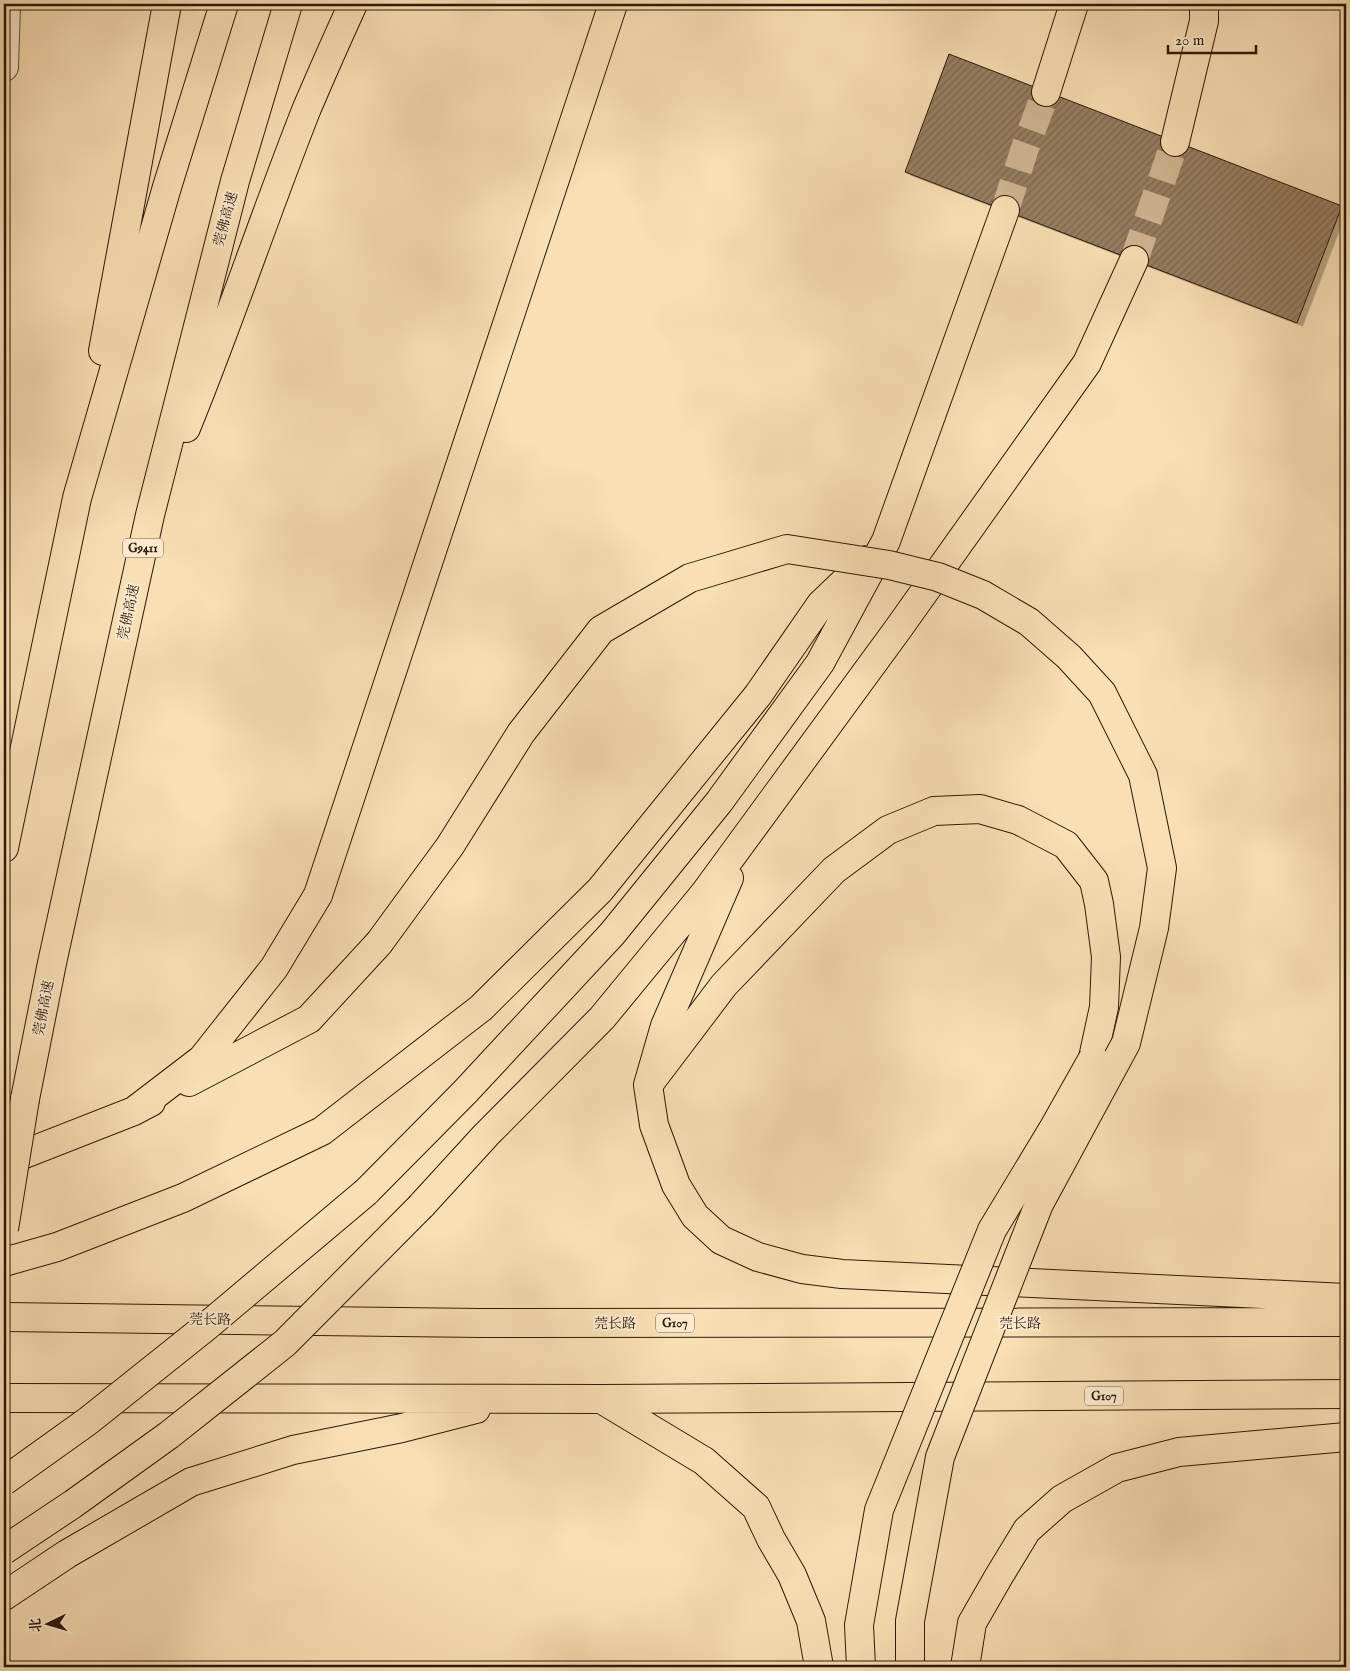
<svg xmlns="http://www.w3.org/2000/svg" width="1350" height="1671" font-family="'IM FELL English','Noto Serif SC',serif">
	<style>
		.building { fill: url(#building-hatch); stroke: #2d180b; filter: url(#shadow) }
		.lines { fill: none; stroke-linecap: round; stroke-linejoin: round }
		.highway-tunnel { stroke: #d0b792; stroke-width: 28; stroke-dasharray: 28 14; stroke-linecap: butt }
		.minor-casing { stroke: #604a35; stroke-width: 30 }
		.major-casing { stroke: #2d180b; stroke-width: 30 }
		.highway-casing { stroke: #2d180b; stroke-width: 30 }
		.minor { stroke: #fbeace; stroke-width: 28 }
		.major { stroke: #f9dfb4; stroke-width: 28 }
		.highway { stroke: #f9dfb4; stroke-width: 28 }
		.major-bridge-casing { stroke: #2d180b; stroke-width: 30; stroke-linecap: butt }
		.highway-bridge-casing { stroke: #2d180b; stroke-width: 30; stroke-linecap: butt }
		.major-bridge { stroke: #f9dfb4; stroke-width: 28 }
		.highway-bridge { stroke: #f9dfb4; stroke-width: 28 }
		.labels { text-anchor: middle; stroke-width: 4; stroke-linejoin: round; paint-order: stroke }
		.shield { fill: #fbeace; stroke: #6b5746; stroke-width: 1 }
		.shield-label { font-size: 12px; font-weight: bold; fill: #2d180b }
		.street-label { font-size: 14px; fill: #2d180b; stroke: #fbeace }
	</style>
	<defs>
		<pattern id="building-hatch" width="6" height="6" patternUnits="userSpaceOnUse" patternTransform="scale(1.25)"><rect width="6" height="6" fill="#977f63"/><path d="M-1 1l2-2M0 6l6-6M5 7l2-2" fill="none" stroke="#7c6750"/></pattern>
		<filter id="shadow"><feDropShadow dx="5.5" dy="3" stdDeviation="0" flood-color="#0004"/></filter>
	</defs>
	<rect width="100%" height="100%" fill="#f9dfb4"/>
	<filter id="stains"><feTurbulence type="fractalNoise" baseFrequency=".004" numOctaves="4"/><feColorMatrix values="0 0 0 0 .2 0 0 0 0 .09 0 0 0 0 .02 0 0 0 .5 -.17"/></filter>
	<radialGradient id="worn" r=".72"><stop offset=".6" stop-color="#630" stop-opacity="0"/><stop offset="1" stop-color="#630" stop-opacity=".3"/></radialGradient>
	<path class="building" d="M949 54 1342 206 1297 323 905 172Z"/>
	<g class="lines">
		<path class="highway-tunnel" d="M1005 210 1025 148 1046 92
			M1134 260 1175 142"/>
		<defs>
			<path id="minor" d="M4 67 6 4"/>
			<path id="major" d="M649 1084 724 985 834 870 888 830 934 811 980 809 1018 820 1066 845 1094 881 1099 904 1106 957 1104 1007 1093 1058
				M601 1399 704 1461 756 1507 771 1539 792 1575 811 1621 819 1667"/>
			<path id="highway" d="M1046 92 1074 4
				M1175 142 1204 21V4
				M103 351 167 4
				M186 428C229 323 265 214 307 108 322 73 337 39 353 4
				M4 848 77 498 167 187 224 4
				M729 878 665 1026 648 1085 654 1125 676 1185 695 1216 721 1240 758 1257 802 1269 842 1274 1346 1298
				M189 1082 309 1019 379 943
				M25 1099 52 963 150 515 235 181 288 4
				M134 1111 202 1059 274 968 318 895 613 4
				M4 1162 134 1111 151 1102
				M366 1192 465 1092 612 934 719 802 820 663 886 541 1005 210
				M421 1206 486 1135 602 1018 704 894 898 629 1087 363 1134 260
				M4 1262 57 1247 183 1198 322 1131 481 1008 600 890 758 695 821 604 867 560
				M4 1317 481 1323 1346 1322
				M4 1398 601 1399 1346 1394
				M4 1596 67 1554 191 1482 293 1450 402 1428 476 1409
				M965 1667 972 1623 999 1576 1027 1530 1062 1499 1117 1468 1179 1452 1346 1437"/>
		</defs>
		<use href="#minor" class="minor-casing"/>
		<use href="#major" class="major-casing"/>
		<use href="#highway" class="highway-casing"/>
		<use href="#minor" class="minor"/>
		<use href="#major" class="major"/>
		<use href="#highway" class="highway"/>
		<defs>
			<path id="major-bridge" d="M861 1667 859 1625 879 1510 992 1230 1053 1129 1093 1058"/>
			<path id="highway-bridge" d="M379 943 450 846 521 733 601 630 690 578 787 549 889 565 938 577 983 595 1029 622 1069 657 1102 693 1143 775 1162 868 1154 928 1126 1043 1039 1204 940 1457 910 1621V1667
				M4 1229 25 1099
				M4 1481 88 1421 207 1326 366 1192
				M4 1550 73 1504 169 1435 285 1343 421 1206"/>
		</defs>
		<use href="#major-bridge" class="major-bridge-casing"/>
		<use href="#highway-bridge" class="highway-bridge-casing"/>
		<use href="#major-bridge" class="major-bridge"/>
		<use href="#highway-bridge" class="highway-bridge"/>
	</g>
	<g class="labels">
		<g class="shield">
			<rect x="123" y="538.5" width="40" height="19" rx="4"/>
			<rect x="656" y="1313.5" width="38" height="19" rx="4"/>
			<rect x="1085" y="1386.5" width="38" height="19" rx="4"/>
		</g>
		<g class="shield-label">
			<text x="143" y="552">G9411</text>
			<text x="675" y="1327">G107</text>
			<text x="1104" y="1400">G107</text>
		</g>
		<g class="street-label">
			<text transform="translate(225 219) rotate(-75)" y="5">莞佛高速</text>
			<text transform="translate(128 612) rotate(-78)" y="5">莞佛高速</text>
			<text transform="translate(43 1008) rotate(-79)" y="5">莞佛高速</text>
			<text transform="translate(210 1319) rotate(1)" y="5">莞长路</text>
			<text x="615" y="1328">莞长路</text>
			<text x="1020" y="1328">莞长路</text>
		</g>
	</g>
	<rect width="1350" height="1671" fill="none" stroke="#f9dfb4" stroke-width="20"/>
	<rect x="5" y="5" width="1340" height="1661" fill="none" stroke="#2d180b" stroke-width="2.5"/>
	<rect x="10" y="10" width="1330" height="1651" fill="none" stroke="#2d180b"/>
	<g transform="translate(48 1624) rotate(265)" stroke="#fbeace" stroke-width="4" paint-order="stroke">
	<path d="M0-4L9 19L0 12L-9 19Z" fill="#2d180b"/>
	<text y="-8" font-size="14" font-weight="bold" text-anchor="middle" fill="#2d180b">北</text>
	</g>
	<path d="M1168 45v8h88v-8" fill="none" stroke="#2d180b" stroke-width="2.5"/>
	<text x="1175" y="45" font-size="15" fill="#2d180b" stroke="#fbeace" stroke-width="4" paint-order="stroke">20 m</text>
	<rect width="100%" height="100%" filter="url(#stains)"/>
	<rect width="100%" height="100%" fill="url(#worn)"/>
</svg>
